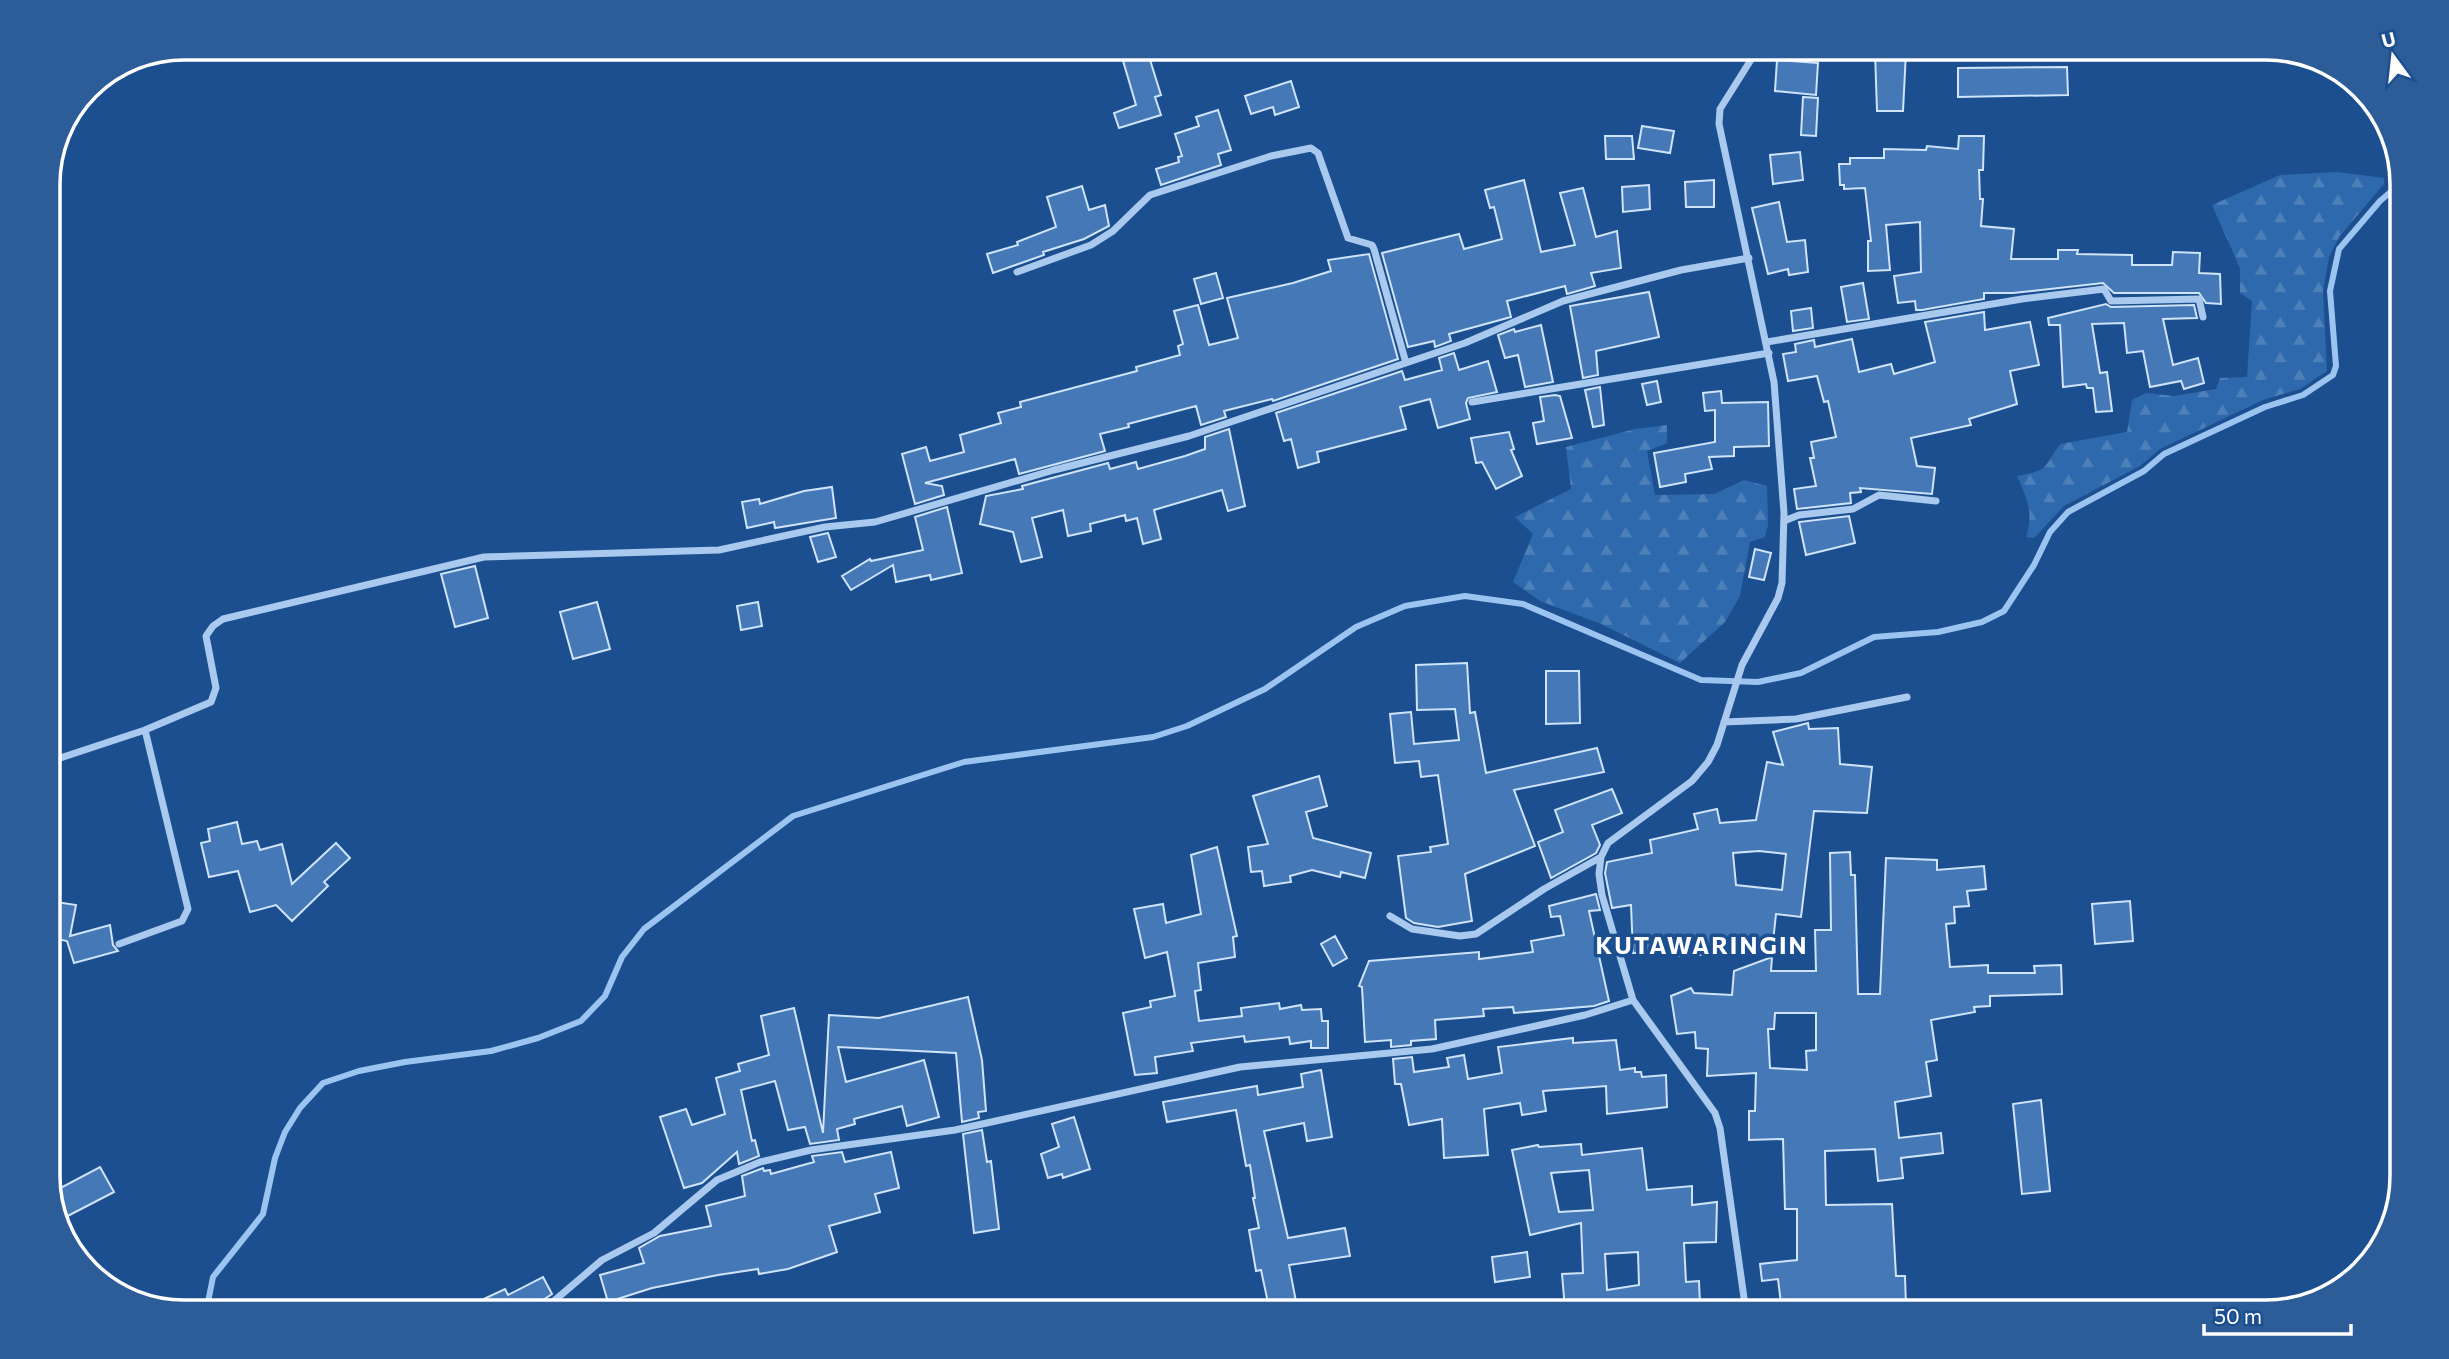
<svg xmlns="http://www.w3.org/2000/svg" width="2449" height="1359" font-family="Commissioner,sans-serif">
	<style>
		.forest { fill: url(#forest-firs) }
		.lines { fill: none; stroke-linecap: round; stroke-linejoin: round }
		.stream { stroke: #9cc4f0; stroke-width: 6 }
		.building { fill: #4478b7; stroke: #cfe3fa; stroke-width: 2; fill-rule: evenodd }
		.minor { stroke: #a9c9ee; stroke-width: 7 }
		.labels { text-anchor: middle; stroke-width: 7; stroke-linejoin: round; paint-order: stroke }
		.district-label { font-size: 24px; font-weight: bold; letter-spacing: 2px; fill: #fff; stroke: #1b4f8f }
		.rim { fill: none; stroke: #fff; stroke-width: 3.5 }
	</style>
	<defs>
		<pattern id="forest-firs" width="22" height="20" patternUnits="userSpaceOnUse" patternTransform="scale(1.75)"><rect width="22" height="20" fill="#2e69ad"/><path d="M5 1l3.5 6h-7zM16 11l3.5 6h-7z" fill="#4d80b9"/></pattern>
	</defs>
	<rect width="100%" height="100%" fill="#1b4f8f"/>
	<path class="forest" d="M2337 172 2384 178V184L2339 237 2329 257 2323 291 2327 371 2300 389 2263 400 2160 449 2140 466 2064 506 2034 538 2026 537C2034 513 2027 499 2017 476 2050 470 2043 468 2060 444L2127 432 2132 400 2146 393 2174 396 2216 389 2220 378 2247 377 2252 301 2240 293V268L2212 205 2280 175Z
		M1667 425V443L1647 451 1655 495 1714 494 1744 480 1767 486 1768 525 1765 537 1750 542 1740 596 1725 622 1680 663 1601 624 1540 601 1513 582 1533 534 1515 517 1571 489 1566 447 1635 429Z"/>
	<g class="lines">
		<path class="stream" d="M206 1312 213 1277 263 1214 275 1158 285 1132 300 1108 323 1083 359 1071 405 1062 491 1051 538 1038 581 1021 605 996 622 957 644 929 793 816 964 762 1153 737 1187 726 1265 689 1356 627 1405 606 1465 596 1523 604 1701 680 1758 682 1801 673 1874 637 1938 632 1982 622 2004 611 2034 565 2050 532 2068 512 2144 471 2164 454 2265 407 2303 395 2333 375 2336 366 2330 291 2339 249 2380 201 2401 183"/>
	</g>
	<path class="building" d="M1119 47H1146L1161 95 1155 97 1161 115 1119 128 1114 113 1136 105Z
		M1875 52H1906L1903 111H1877Z
		M1777 60 1818 63 1816 95 1775 91Z
		M2067 67 2068 95 1958 97V68Z
		M1291 81 1299 107 1275 115 1273 107 1251 114 1245 96Z
		M1803 97 1818 98 1816 136 1801 135Z
		M1218 110 1231 150 1218 154 1221 165 1161 185 1156 169 1179 162 1178 157 1182 156 1175 134 1199 126 1196 117Z
		M1642 126 1674 131 1670 153 1638 148Z
		M1605 136H1632L1634 159H1606Z
		M1959 136H1984L1983 170H1979L1980 199H1983L1981 226 2014 229 2011 259H2058V250H2078L2077 254 2132 255V265H2172L2173 252 2200 253 2199 273 2220 274 2221 304 2206 303 2199 293H2114L2103 283 2013 293H1984V299L1922 310H1916L1915 301 1898 303 1894 276 1921 272 1920 222 1886 225 1890 270 1868 271V241H1871L1865 188 1844 189V185H1840L1839 164H1850V158H1884V149L1926 150 1927 146 1958 149Z
		M1800 152 1803 180 1773 184 1770 155Z
		M1524 180 1541 252 1575 245 1560 193 1583 188 1596 237 1617 231 1621 268 1591 273 1595 286 1567 294 1565 286 1507 301 1511 317 1449 334 1451 341 1435 347 1434 341 1408 347 1382 253 1459 234 1464 249 1502 239 1494 207 1490 208 1485 190Z
		M1714 180V207H1686L1685 182Z
		M1649 185 1650 209 1623 212 1622 187Z
		M1082 186 1089 210 1105 205 1109 226 1084 239 1043 252 1044 255 993 273 987 254 1018 245 1017 242 1056 227 1047 197Z
		M1779 202 1787 242 1805 240 1808 272 1789 275 1788 269 1768 274 1752 208Z
		M1369 254 1398 359 1273 401 1272 399 1224 411 1226 417 1201 425 1196 406 1128 424 1129 427 1100 434 1105 451 1019 474 1015 459 925 483 942 486 944 495 915 504 902 454 926 447 930 461 964 452 960 435 1001 423 998 413 1021 407 1020 402 1137 371 1136 367 1180 355 1178 346 1183 344 1174 311 1198 305 1209 345 1238 338 1227 298 1293 283 1331 271 1328 260Z
		M1216 273 1223 298 1201 304 1194 279Z
		M1863 283 1869 319 1847 322 1841 287Z
		M1649 292 1659 337 1596 351 1598 375 1583 378 1570 306Z
		M2106 304 2111 307 2194 305 2197 318 2163 319 2173 365 2198 358 2204 383 2184 389 2181 381 2150 387 2143 351 2127 353 2124 323 2092 324 2100 373 2107 372 2112 411 2096 412 2093 388H2087L2086 384 2063 387 2060 325H2049L2048 318Z
		M1811 308 1813 328 1793 331 1791 311Z
		M1984 312 1985 330 2030 322 2039 365 2010 371 2017 404 1969 419 1971 425 1911 438 1917 466 1935 468 1932 494 1860 488 1861 492 1850 493 1851 503 1797 509 1794 489 1816 486 1810 458H1814L1811 442 1836 437 1828 401 1824 402 1817 376 1788 381 1783 354 1796 352 1795 344 1814 340 1815 347 1852 339 1859 372 1891 364 1894 374 1935 362 1925 322Z
		M1541 325 1553 382 1525 387 1518 355 1505 358 1498 335 1514 329 1515 332Z
		M1454 353 1459 370 1488 361 1497 392 1468 398 1466 403 1470 419 1438 428 1430 399 1400 407 1406 429 1317 452 1319 462 1298 468 1291 439 1284 441 1276 413 1402 371 1405 380 1442 370 1439 358Z
		M1657 381 1661 402 1647 405 1642 384Z
		M1600 387 1604 425 1593 427 1585 390Z
		M1721 391 1722 403 1768 402 1769 446 1734 447V456L1709 457 1712 469 1685 474 1686 482 1660 487 1654 453 1715 442V410L1705 411 1703 393Z
		M1555 395 1560 396 1572 438 1537 444 1533 423 1544 421 1540 397Z
		M1229 429 1245 506 1228 511 1222 490 1154 510 1161 539 1143 544 1137 518 1126 521 1125 515 1090 524 1091 531 1068 536 1063 510 1032 518 1042 557 1021 562 1013 532 980 524 986 496 1023 489 1022 486 1108 463 1110 469 1136 462 1138 469 1185 456 1205 449V437Z
		M1509 432 1514 449 1511 450 1522 476 1496 489 1482 462 1476 463 1471 438Z
		M832 487 836 518 775 528 774 522 747 528 742 502 759 499 760 504 804 491Z
		M947 507 962 573 931 580 930 575 896 582 893 565 851 590 842 576 870 559 871 561 923 550 915 517Z
		M1849 516 1855 543 1806 555 1799 522Z
		M828 533 836 557 818 562 810 537Z
		M1755 549 1771 553 1764 580 1749 577Z
		M475 566 488 618 455 627 441 574Z
		M597 602 610 649 573 659 560 612Z
		M758 602 762 626 741 630 737 606Z
		M1467 663 1470 713 1475 712 1486 773 1597 748 1604 772 1514 790 1535 846 1465 874 1472 921 1438 927 1414 923 1406 918 1398 856 1431 852 1430 847 1448 844 1438 775 1421 777 1419 761 1395 763 1390 714 1411 712 1414 744 1459 740 1455 709 1417 710 1416 665Z
		M1546 671H1579L1580 723 1546 724Z
		M1808 723 1809 729 1838 728 1840 764 1872 767 1867 813 1814 811 1801 917 1776 914 1772 951 1678 956V952L1633 953 1631 905 1612 908 1605 873 1607 862 1652 853 1650 840 1698 829 1694 814 1717 809 1720 823 1756 820 1767 762 1783 765 1773 732ZM1759 851 1786 854 1782 890 1736 885 1733 853Z
		M1319 776 1327 806 1306 812 1313 838 1371 853 1365 878 1341 872 1340 877 1312 870 1290 876 1291 882 1264 886 1262 871 1251 872 1248 847 1268 844 1253 796Z
		M1612 789 1622 813 1592 825 1600 845 1596 853 1551 878 1538 842 1563 832 1555 810Z
		M237 822 242 844 257 841 260 850 282 844 292 884 336 843 350 858 324 882 328 886 292 921 276 905 250 912 238 871 209 877 201 843 210 841 208 829Z
		M1217 847 1237 936 1233 937 1235 957 1198 963 1201 990 1195 991 1199 1021 1242 1016 1241 1008 1279 1003 1280 1009 1301 1005 1302 1010 1321 1009 1322 1021H1328V1048H1311V1041L1290 1044 1289 1037 1245 1042 1244 1036 1191 1043 1193 1051 1155 1057 1157 1073 1135 1075 1123 1013 1151 1007 1150 1001 1175 996 1167 952 1145 958 1134 909 1163 904 1166 923 1201 914 1191 855Z
		M1850 852 1851 875H1855L1858 994H1880L1886 858 1937 860V870L1984 866 1986 889 1967 891 1969 906 1954 907 1955 923 1946 924 1950 967 1988 965V973H2035L2034 966 2061 965 2062 994 1990 996V1006L1974 1007 1975 1012 1931 1020 1937 1060 1926 1062 1931 1096 1895 1102 1899 1138 1941 1133 1943 1153 1901 1158 1903 1178 1878 1181 1875 1149 1825 1151 1826 1205 1892 1204 1896 1276H1905L1906 1307 1782 1312 1778 1279 1762 1281 1760 1264 1797 1260V1209H1785L1783 1139 1749 1140V1111H1755L1756 1073 1707 1076 1708 1049 1696 1048 1695 1032 1677 1034 1671 996 1691 988 1694 993 1732 995 1734 971 1772 957 1771 971H1816L1815 930H1831L1830 853ZM1775 1013H1816V1050L1806 1051 1807 1070 1770 1068 1768 1029H1774Z
		M1596 894 1600 910 1589 911 1609 1001 1594 1006 1514 1013 1513 1007 1483 1009 1484 1016 1435 1020 1436 1039 1411 1041V1045L1391 1047V1040L1365 1042 1362 987 1359 986 1369 961 1479 952V959L1533 952 1531 941 1564 935 1560 916 1551 917 1549 906Z
		M50 901 76 905 70 936 110 925 113 945 118 951 74 963 67 941 48 937Z
		M2130 901 2133 941 2095 944 2092 904Z
		M1335 936 1347 958 1333 966 1321 944Z
		M968 997 982 1060 986 1111 978 1112 979 1118 962 1122 956 1053 838 1047 846 1082 924 1060 939 1117 907 1126 902 1106 854 1119 855 1124 837 1129 839 1140 810 1144 805 1127 788 1130 775 1081 741 1090 752 1141 755 1140 759 1156 739 1164 737 1152 702 1183 684 1188 660 1117 686 1109 692 1125 725 1114 716 1078 740 1071 738 1064 769 1055 761 1016 794 1008 823 1133 829 1015 879 1018Z
		M1573 1038V1043L1616 1040 1620 1070 1635 1068V1072H1641L1642 1077 1666 1075 1667 1107 1607 1114 1606 1086 1543 1091 1546 1111 1522 1115 1520 1103 1484 1109 1488 1155 1444 1158 1442 1119 1409 1125 1401 1084H1395L1393 1059 1412 1057 1414 1072 1449 1067 1447 1058 1464 1055 1468 1079 1502 1073 1498 1047Z
		M1321 1070 1332 1137 1307 1141 1304 1123 1264 1131 1288 1238 1345 1228 1350 1256 1289 1265 1298 1312H1270L1261 1270 1256 1271 1249 1230 1259 1228 1253 1198H1255L1250 1165 1246 1166 1236 1110 1167 1122 1163 1102 1257 1086 1258 1095 1303 1087 1301 1074Z
		M2041 1100 2050 1191 2022 1194 2013 1104Z
		M1074 1117 1090 1169 1063 1178 1062 1174 1048 1178 1041 1154 1059 1147 1052 1124Z
		M982 1130 987 1162 991 1161 999 1229 974 1233 963 1134Z
		M1581 1144 1582 1155 1642 1148 1647 1190 1692 1186V1205L1717 1202 1716 1242 1684 1243 1686 1282 1699 1281 1700 1305 1636 1309 1637 1312 1565 1309 1562 1274 1583 1273 1581 1223 1530 1235 1512 1150 1538 1145 1539 1147ZM1589 1170 1593 1210 1559 1212 1551 1173ZM1638 1252 1639 1285 1607 1290 1605 1254Z
		M842 1152 845 1162 891 1152 899 1188 875 1194 880 1212 829 1226 837 1252 788 1269 759 1274 758 1269 718 1275 652 1288 608 1302 600 1275 644 1263 639 1248 660 1236 711 1226 706 1206 745 1196 742 1176 763 1168 764 1171 770 1170 771 1174 814 1162 812 1156Z
		M100 1167 114 1192 60 1220 51 1193Z
		M1527 1252 1530 1277 1495 1282 1492 1257Z
		M543 1277 552 1294 525 1312H456L505 1289 508 1295Z"/>
	<g class="lines">
		<path class="minor" d="M1017 272 1091 245 1113 231 1150 195 1271 156 1311 148 1318 153 1348 238 1372 245 1374 249 1406 363
			M1767 342 2022 299 2104 289 2111 301 2199 299 2203 317
			M1472 402 1769 353
			M1784 521 1799 515 1853 509 1879 495 1936 501
			M1724 722 1796 719 1907 697
			M48 762 145 730 211 702 216 688 206 636 213 626 223 619 484 557 719 550 825 527 875 522 1054 470 1189 436 1465 343 1563 301 1681 270 1749 258
			M1390 916 1412 929 1460 936 1476 934 1544 889 1601 857
			M119 944 182 921 188 909 145 730
			M541 1312 602 1260 654 1233 717 1180 760 1162 811 1150 955 1130 1240 1067 1432 1049 1585 1015 1633 1000
			M1746 1312 1720 1128 1715 1113 1633 1000 1602 895 1599 874 1601 857 1608 843 1692 781 1708 762 1717 745 1742 665 1778 598 1782 583 1784 513 1774 382 1719 124 1720 109 1759 47"/>
	</g>
	<g class="labels">
		<g class="district-label">
			<text x="1702" y="954">KUTAWARINGIN</text>
		</g>
	</g>
	<path d="M0 0H2449V1359H0ZM184 60H2266A124 124 0 0 1 2390 184V1176A124 124 0 0 1 2266 1300H184A124 124 0 0 1 60 1176V184A124 124 0 0 1 184 60Z" fill="#2d5d98" fill-rule="evenodd"/>
	<path class="rim" d="M184 60H2266A124 124 0 0 1 2390 184V1176A124 124 0 0 1 2266 1300H184A124 124 0 0 1 60 1176V184A124 124 0 0 1 184 60Z"/>
	<g transform="translate(2393 56) rotate(345)" stroke="#1b4f8f" stroke-width="5" paint-order="stroke">
	<path d="M0-5L12 26L0 18L-12 26Z" fill="#ffffff"/>
	<text y="-10" font-size="19" font-weight="bold" text-anchor="middle" fill="#ffffff">U</text>
	</g>
	<path d="M2204 1324v10h147v-10" fill="none" stroke="#ffffff" stroke-width="3.5"/>
	<text x="2214" y="1324" font-size="21" fill="#ffffff" stroke="#1b4f8f" stroke-width="5" paint-order="stroke">50 m</text>
</svg>
